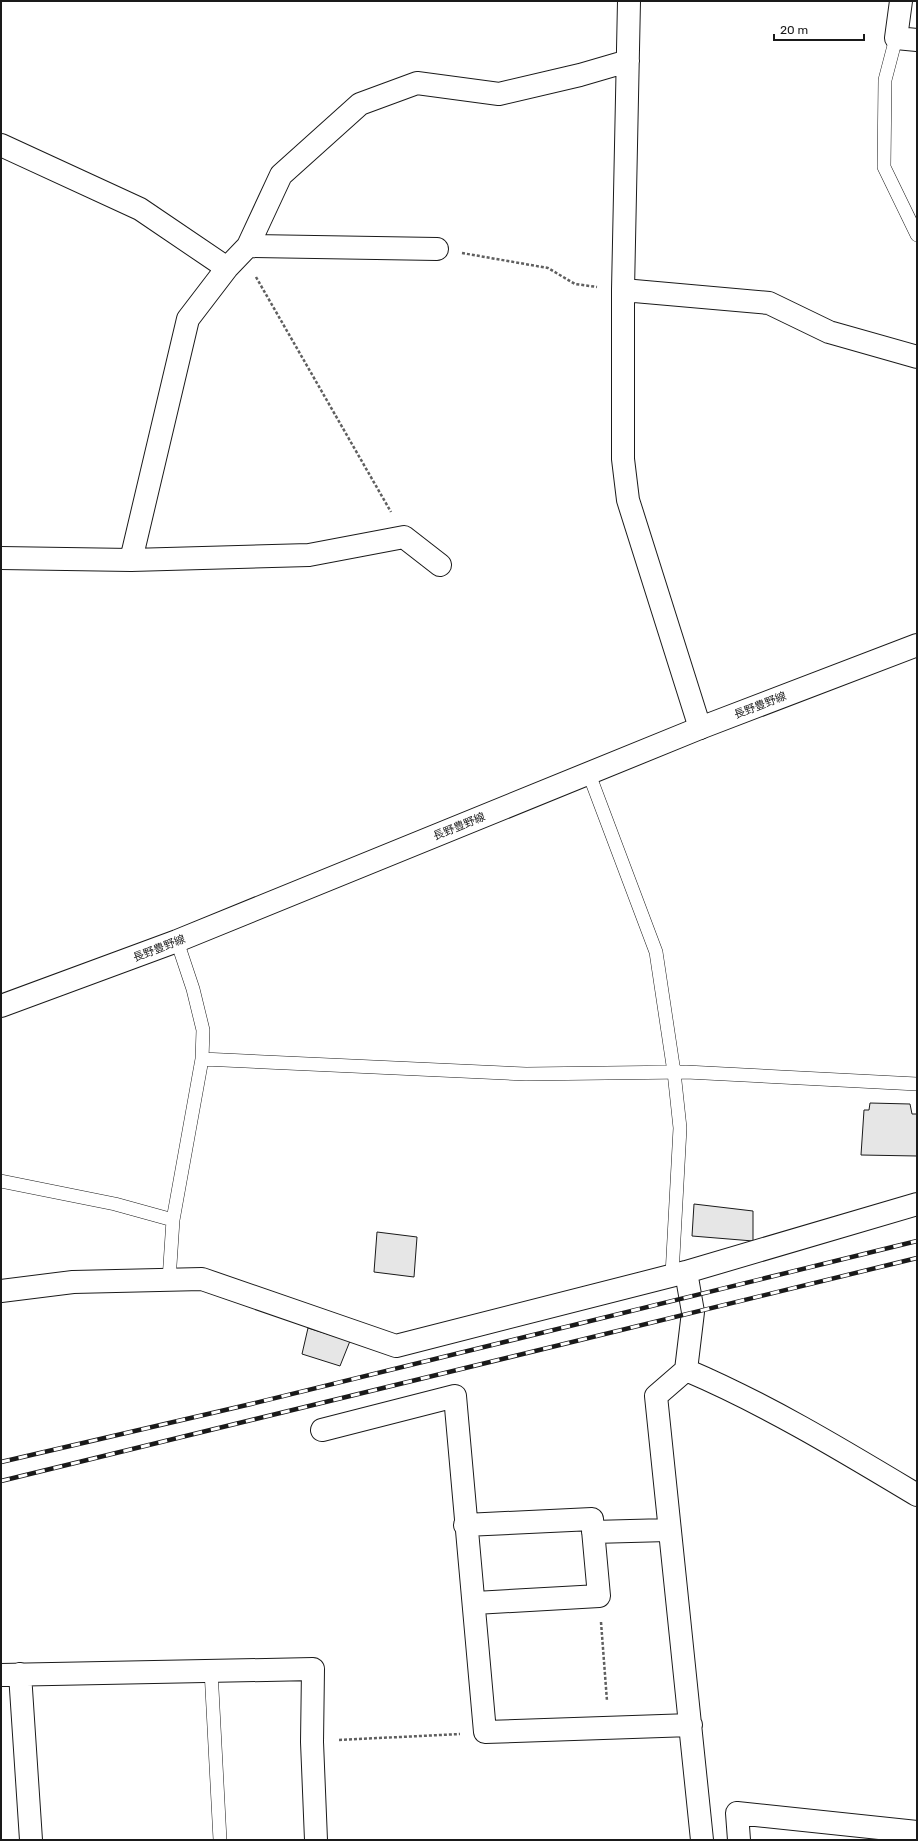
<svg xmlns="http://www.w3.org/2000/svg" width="918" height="1841" font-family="Rubik,'Noto Sans JP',sans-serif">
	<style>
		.building { fill: #e6e6e6; stroke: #1a1a1a }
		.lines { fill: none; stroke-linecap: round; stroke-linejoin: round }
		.lane-casing { stroke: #1a1a1a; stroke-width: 14 }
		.street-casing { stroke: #1a1a1a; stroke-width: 24 }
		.secondary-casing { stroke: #1a1a1a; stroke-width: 24 }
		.path { stroke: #5f5f5f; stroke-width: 2.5; stroke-dasharray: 3 2; stroke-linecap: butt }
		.lane { stroke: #fff; stroke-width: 13 }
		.street { stroke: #fff; stroke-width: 22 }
		.secondary { stroke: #fff; stroke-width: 22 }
		.rail-casing { stroke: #1a1a1a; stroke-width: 4.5 }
		.rail { stroke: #fff; stroke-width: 3; stroke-dasharray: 9; stroke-linecap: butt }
		.labels { text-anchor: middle; stroke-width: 3; stroke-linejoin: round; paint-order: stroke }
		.street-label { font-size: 11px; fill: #1a1a1a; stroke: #fff }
	</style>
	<rect width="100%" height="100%" fill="#fff"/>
	<path class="building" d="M870 1103 910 1104 912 1114H917V1156L861 1155 864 1110H869Z
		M694 1204 753 1211V1241L692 1236Z
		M377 1232 417 1237 414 1277 374 1272Z
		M308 1328 350 1341 340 1366 302 1354Z"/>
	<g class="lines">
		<defs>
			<path id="lane" d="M896 38 885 80 884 167 917 235
				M589 774 656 952 674 1072 680 1128 672 1275
				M202 1059 526 1074 686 1072 917 1084
				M1 1181 115 1204 173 1220 169 1280
				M173 1220 202 1059 203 1030 193 989 177 941
				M211 1670 220 1840"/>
			<path id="street" d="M629 1 623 290V459L628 500 700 728
				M901 1 896 38 917 40
				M1 145 140 209 227 268
				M248 246 437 249
				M623 290 769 303 829 332 917 357
				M1 558 131 560 309 555 404 537 440 565
				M131 560 188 319 227 268 248 246 281 175 360 104 417 83 499 94 580 75 628 61
				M1 1291 73 1282 202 1279 396 1346 686 1272 917 1204
				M686 1370 693 1312 686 1272
				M322 1430 455 1396C464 1508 476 1620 485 1732L691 1725
				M465 1525 592 1519 599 1596 475 1603
				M593 1532 668 1530
				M20 1674 31 1840
				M1 1675 313 1669 312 1742 316 1840
				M702 1840C688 1692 670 1544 656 1396L686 1370C766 1404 842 1450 917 1495
				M739 1840 737 1813 917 1832"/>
			<path id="secondary" d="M1 1006 177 941 700 728 917 645"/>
		</defs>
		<use href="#lane" class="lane-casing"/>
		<use href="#street" class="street-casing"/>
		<use href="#secondary" class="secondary-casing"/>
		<path class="path" d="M462 253 548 268 575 284 597 287
			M256 277 391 512
			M601 1622 607 1701
			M339 1740 460 1734"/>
		<use href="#lane" class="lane"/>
		<use href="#street" class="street"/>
		<use href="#secondary" class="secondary"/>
		<defs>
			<path id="rail" d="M1 1462 251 1404 917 1241
				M1 1481 917 1258"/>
		</defs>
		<use href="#rail" class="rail-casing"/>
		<use href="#rail" class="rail"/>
	</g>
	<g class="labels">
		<g class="street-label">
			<text transform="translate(760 705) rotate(-21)" y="4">長野豊野線</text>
			<text transform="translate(459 826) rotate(-22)" y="4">長野豊野線</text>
			<text transform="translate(159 948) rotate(-21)" y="4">長野豊野線</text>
		</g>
	</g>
	<rect width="918" height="1841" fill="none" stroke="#1a1a1a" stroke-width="4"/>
	<path d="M774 34v6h90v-6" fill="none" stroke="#1a1a1a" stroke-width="2"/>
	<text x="780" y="34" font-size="12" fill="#1a1a1a" stroke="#ffffff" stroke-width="3" paint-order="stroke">20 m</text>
</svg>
